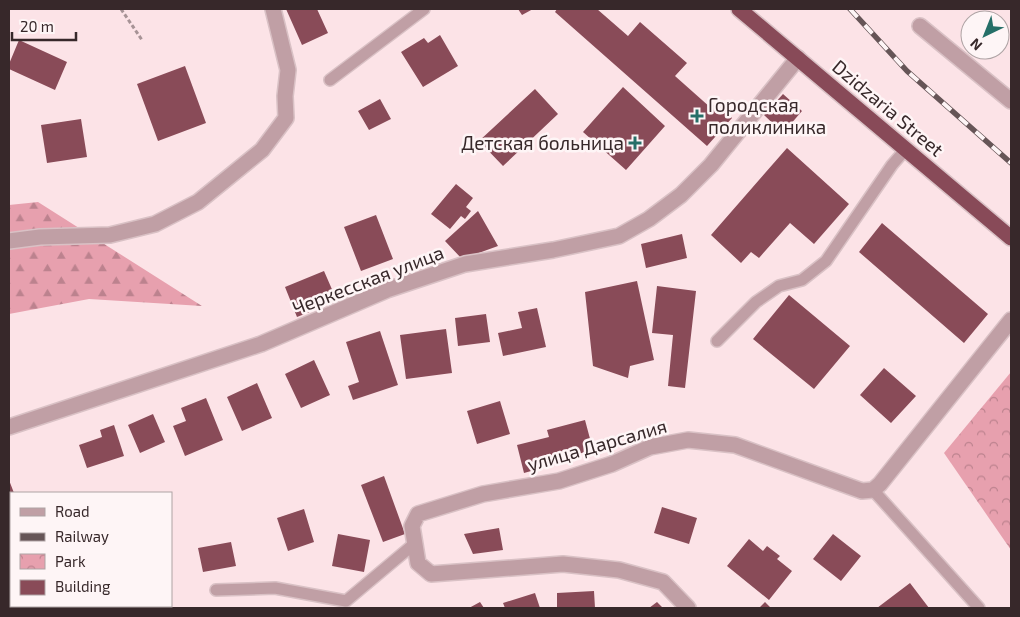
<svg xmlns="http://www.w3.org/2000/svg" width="1020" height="617" font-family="'Exo 2',sans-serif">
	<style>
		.forest { fill: url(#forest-firs) }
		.park { fill: url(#park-crowns) }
		.building { fill: #894b58 }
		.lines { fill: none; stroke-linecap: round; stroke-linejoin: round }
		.lane-casing { stroke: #d9c1c5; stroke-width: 14 }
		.street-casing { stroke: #d9c1c5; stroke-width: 18 }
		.highway-casing { stroke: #d9c1c5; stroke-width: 18 }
		.path { stroke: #a79396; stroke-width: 3; stroke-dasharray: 4 2.5; stroke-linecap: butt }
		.lane { stroke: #c09fa5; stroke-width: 11 }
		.street { stroke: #c09fa5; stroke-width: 15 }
		.highway { stroke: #884a58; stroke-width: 15 }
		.rail-casing { stroke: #665557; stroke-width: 5.5 }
		.rail { stroke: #fef5f6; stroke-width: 4; stroke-dasharray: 11; stroke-linecap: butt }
		.poi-dot { fill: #266f68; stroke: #fef5f6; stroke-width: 2 }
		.labels { text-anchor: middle; stroke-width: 5; stroke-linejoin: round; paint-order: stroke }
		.poi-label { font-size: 19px; fill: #37282a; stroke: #fef5f6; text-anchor: start }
		.street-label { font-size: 19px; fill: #37282a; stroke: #fef5f6 }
	</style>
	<defs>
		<pattern id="forest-firs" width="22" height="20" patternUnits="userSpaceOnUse" patternTransform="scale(1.25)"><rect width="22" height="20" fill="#e7a0ae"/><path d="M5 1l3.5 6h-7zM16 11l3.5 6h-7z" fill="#bc828e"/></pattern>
		<pattern id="park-crowns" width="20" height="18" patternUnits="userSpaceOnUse" patternTransform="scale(1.25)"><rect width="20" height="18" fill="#e7a0ae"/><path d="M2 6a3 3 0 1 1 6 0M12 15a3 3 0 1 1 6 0" fill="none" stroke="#bc828e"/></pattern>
	</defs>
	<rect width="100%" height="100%" fill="#fce3e7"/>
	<path class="forest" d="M38 202 202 306 89 299 9 314V205Z"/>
	<path class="park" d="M1011 372V550L944 453Z"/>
	<path class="building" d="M286 9H317L328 33 302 45Z
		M518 9H533L522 15Z
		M557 9H597L628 36 640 22 687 63 675 76 711 108 715 103 732 118 707 146 555 12Z
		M440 35 458 66 423 87 401 52 424 38 428 43Z
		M19 40 67 62 55 90 9 69V64Z
		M185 66 206 123 158 141 137 84Z
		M623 87 665 126 626 170 583 132Z
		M535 89 558 114 503 166 479 141Z
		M783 94 802 111 783 133 764 115Z
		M380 99 391 119 369 130 358 111Z
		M81 119 87 157 47 163 41 125Z
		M787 148 849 204 814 244 790 223 759 258 751 252 741 263 711 235Z
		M456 184 473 198 466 207 471 211 465 219 461 216 450 229 431 214Z
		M478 211 498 246 462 259 445 241Z
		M376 215 393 259 361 271 344 227Z
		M882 223 988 314 964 343 859 252Z
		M682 234 687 258 646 268 641 244Z
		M324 271 334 294 314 302 317 309 297 317 285 287Z
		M637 281 654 360 630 366 628 378 593 366 585 292Z
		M657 286 696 291 685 388 668 386 673 335 652 333Z
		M789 295 850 346 814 389 753 339Z
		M537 308 546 347 503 356 498 333 522 328 518 312Z
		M486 314 490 342 458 346 455 318Z
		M446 329 452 373 406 379 400 335Z
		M380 331 398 385 353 400 348 386 359 382 346 342Z
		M314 360 330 395 301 408 285 374Z
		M884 368 916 396 891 423 860 395Z
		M257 383 272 418 242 431 227 397Z
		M206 398 223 440 185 456 173 426 186 421 181 408Z
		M500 401 510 434 477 444 467 411Z
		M153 414 165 442 140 453 128 425Z
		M585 420 593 450 555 460 556 464 524 473 517 445 549 437 547 430Z
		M114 425 124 456 87 468 79 445 102 437 100 430Z
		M384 476 405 534 383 542 361 485Z
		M9 480 14 493H11V538H9Z
		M662 507 697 518 689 544 654 533Z
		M304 509 314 542 288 551 277 518Z
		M499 528 503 550 473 554 464 534Z
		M338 534 370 540 364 572 332 566Z
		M833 534 861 556 841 581 813 559Z
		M749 539 763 551 767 546 780 556 777 559 792 571 769 600 727 566Z
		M231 542 236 566 203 572 198 548Z
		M910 583 929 608H877Z
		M594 591 595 608H557V593Z
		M535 593 540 608H505L503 603Z
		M480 602 484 608H469Z
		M657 602 663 608H649Z
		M765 602 771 608H759Z"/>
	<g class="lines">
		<defs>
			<path id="lane" d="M330 80 424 9
				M717 341 756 302 779 286 802 280 826 261 892 165 906 149
				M873 490 979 608
				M216 590 275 588 346 601 414 544"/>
			<path id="street" d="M920 26 1011 101
				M9 241 40 237 110 235 155 224 198 202 262 150 286 118 285 96 288 70 273 9
				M9 427 261 344 387 290 465 264 553 250 619 236 649 219 681 195 711 165 798 58
				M688 608 663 582 619 570 563 564 431 574 418 563 412 526 418 514 483 494 559 481 612 464 650 447 688 440 735 445 862 491 873 490 880 484 1011 320"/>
			<path id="highway" d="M739 9 1011 238"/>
		</defs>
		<use href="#lane" class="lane-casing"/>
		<use href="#street" class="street-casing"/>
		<use href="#highway" class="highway-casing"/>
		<path class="path" d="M121 9 142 40"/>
		<use href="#lane" class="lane"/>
		<use href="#street" class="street"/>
		<use href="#highway" class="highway"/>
		<defs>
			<path id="rail" d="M850 9 907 71 1011 163"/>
		</defs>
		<use href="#rail" class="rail-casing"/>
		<use href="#rail" class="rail"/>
	</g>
	<g class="poi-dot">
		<path d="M694.5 108.5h5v5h5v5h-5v5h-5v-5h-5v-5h5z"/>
		<path d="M632.5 135.5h5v5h5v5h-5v5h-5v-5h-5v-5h5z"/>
	</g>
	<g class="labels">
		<g class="poi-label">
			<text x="708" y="112">Городская<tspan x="708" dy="22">поликлиника</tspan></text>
			<text x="624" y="150" text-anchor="end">Детская больница</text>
		</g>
		<g class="street-label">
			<text transform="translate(888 108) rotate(40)" y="7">Dzidzaria Street</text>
			<text transform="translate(368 280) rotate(-21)" y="7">Черкесская улица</text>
			<text transform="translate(597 445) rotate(-16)" y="7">улица Дарсалия</text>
		</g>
	</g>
	<rect width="1020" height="617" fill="none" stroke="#37282a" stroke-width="20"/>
	<rect x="10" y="492" width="162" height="115" fill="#fef5f6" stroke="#aea3a4"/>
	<rect x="20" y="508" width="25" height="8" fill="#c09fa5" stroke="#aea3a4"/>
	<text x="55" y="517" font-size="15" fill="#37282a">Road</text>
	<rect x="20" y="533" width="25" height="8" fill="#665557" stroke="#aea3a4"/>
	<text x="55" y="542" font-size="15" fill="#37282a">Railway</text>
	<rect x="20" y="554" width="25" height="15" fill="url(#park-crowns)" stroke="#aea3a4"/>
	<text x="55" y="567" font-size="15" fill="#37282a">Park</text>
	<rect x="20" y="580" width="25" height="15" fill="#894b58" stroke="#aea3a4"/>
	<text x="55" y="592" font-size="15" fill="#37282a">Building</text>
	<g transform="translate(985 35) rotate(223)"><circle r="24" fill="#fef5f6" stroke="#aea3a4"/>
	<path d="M0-4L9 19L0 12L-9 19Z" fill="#266f68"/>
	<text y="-8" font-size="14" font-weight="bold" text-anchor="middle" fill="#37282a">N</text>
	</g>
	<path d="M12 32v8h64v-8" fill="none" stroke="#37282a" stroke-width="2.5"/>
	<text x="20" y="32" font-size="15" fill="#37282a" stroke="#fef5f6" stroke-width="4" paint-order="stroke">20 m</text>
</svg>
